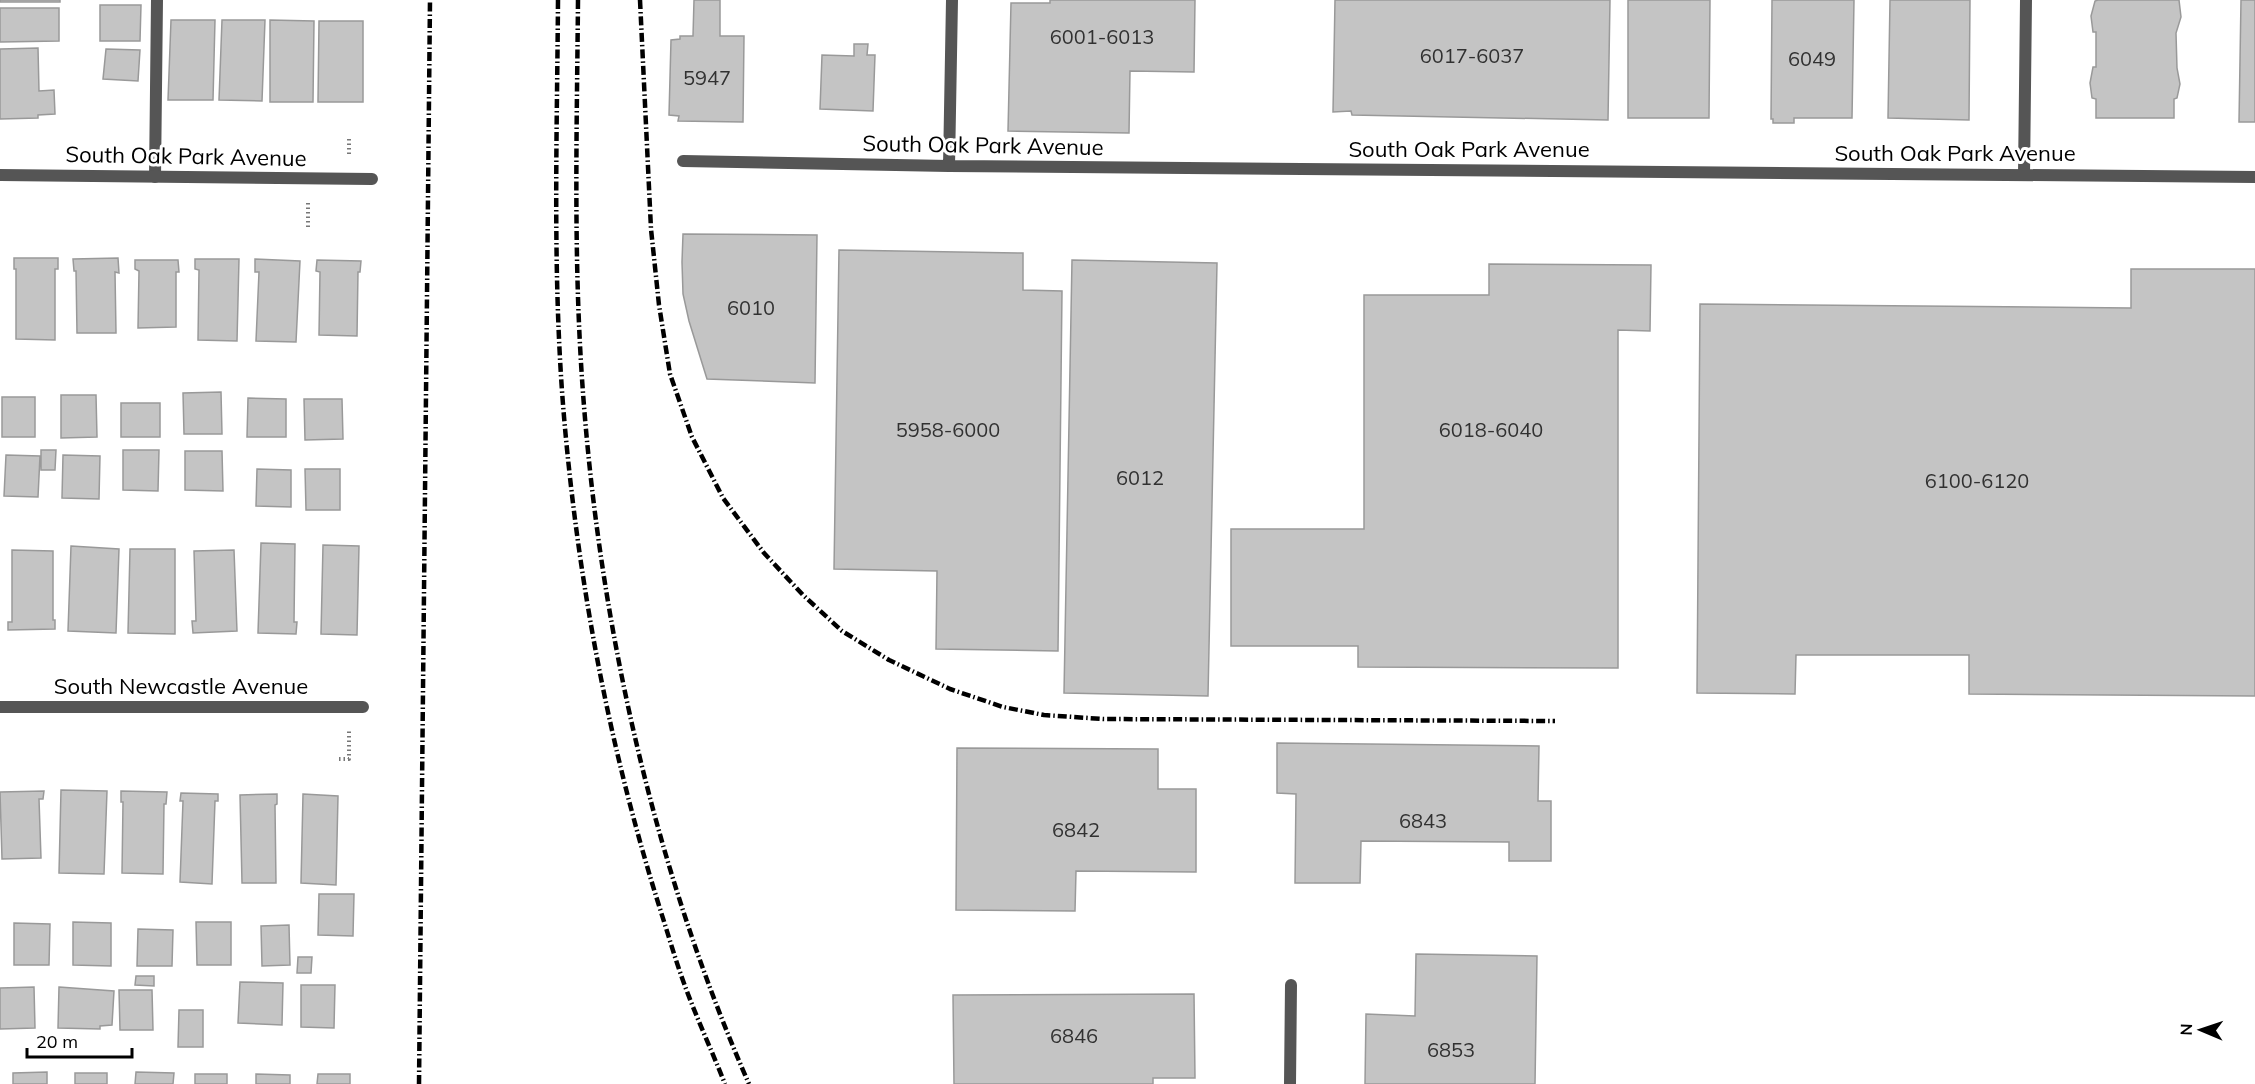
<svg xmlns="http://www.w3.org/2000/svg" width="2255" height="1084" font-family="Mulish,sans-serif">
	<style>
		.building { fill: #c4c4c4; stroke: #999; stroke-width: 1.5 }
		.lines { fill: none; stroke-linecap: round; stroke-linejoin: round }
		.path { stroke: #777; stroke-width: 4; stroke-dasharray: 1.5 3; stroke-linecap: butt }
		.lane { stroke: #555; stroke-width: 12 }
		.street { stroke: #555; stroke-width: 12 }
		.rail { stroke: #000; stroke-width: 4.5; stroke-dasharray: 9 3 1.5 3; stroke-linecap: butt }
		.labels { text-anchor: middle; stroke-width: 6; stroke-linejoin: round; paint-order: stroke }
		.number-label { font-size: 20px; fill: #313131 }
		.street-label { font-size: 22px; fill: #000; stroke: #fff }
	</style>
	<rect width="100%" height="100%" fill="#fff"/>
	<path class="building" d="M0 0H60V2H0Z
		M694 0H720V36H744L743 122 678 121 679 116 669 115 671 40 680 39V36H693Z
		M1050 0H1195L1194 72 1130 71 1129 133 1008 131 1011 3H1050Z
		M1335 0H1610L1608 120 1352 115 1351 111 1333 112Z
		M1628 0H1710L1709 118H1628Z
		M1772 0H1854L1852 118H1794V123H1773V119H1771Z
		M1890 0H1970L1969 120 1888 118Z
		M2098 0H2179L2181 17 2176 33 2177 68 2180 84 2177 98 2174 99V118H2096V99L2092 98 2090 83 2093 67H2096V32H2093L2091 16 2095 1Z
		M2241 0H2255V122H2239Z
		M100 5H141L140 41H100Z
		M0 8H59V41L0 42Z
		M171 20H215L213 100H168Z
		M222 20H265L262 101 219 100Z
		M270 20 314 21 313 102H270Z
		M319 21H363V102H318Z
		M854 44H868L867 55H875L873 111 820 109 822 55 854 56Z
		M38 48 39 91 54 90 55 114 38 115V118L0 119V49Z
		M106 49 140 50 138 81 103 79Z
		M683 234 817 235 815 383 707 379 689 321 683 294 682 262Z
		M839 250 1023 253V290L1062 291 1058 651 936 649 937 571 834 569Z
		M14 258H58V269H55V340L16 339V269H14Z
		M118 258 119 273 115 272 116 333H77L76 271H74L73 259Z
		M195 259H239L237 341 198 340 199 270 195 269Z
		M255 259 300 261 296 342 256 341 259 272H255Z
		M135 260H178L179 272H176V327L138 328 139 271 135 269Z
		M317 260 361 261 360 272H358L357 336 319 335 320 272 316 271Z
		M1072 260 1217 263 1208 696 1064 693Z
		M1489 264 1651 265 1650 331 1618 330V668L1358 667V646H1231V529H1364V295H1489Z
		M2131 269H2255V696L1969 694V655H1796L1795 694 1697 693 1700 304 2131 308Z
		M221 392 222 434H184L183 393Z
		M61 395H96L97 437 61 438Z
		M2 397H35V437H2Z
		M248 398 286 399V437H247Z
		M304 399H342L343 439 305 440Z
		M121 403H160V437H121Z
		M41 450H56L55 470H41Z
		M123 450H159L158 491 123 490Z
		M185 451H222L223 491 185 490Z
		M6 455 40 456 38 497 4 496Z
		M63 455 100 456 99 499 62 498Z
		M257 469 291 470V507L256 506Z
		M305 469H340V510H306Z
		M261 543 295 544 294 622H297L296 634 258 633Z
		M323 545 359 546 357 635 321 634Z
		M71 546 119 549 116 633 68 631Z
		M130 549H175V634L128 633Z
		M12 550 53 551V620H55V629L8 630V622H12Z
		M234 550 237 631 193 633 192 621H196L194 551Z
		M1277 743 1539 746 1538 801H1551V861H1509V842L1361 841 1360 883H1295L1296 794 1277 793Z
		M957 748 1158 749V789H1196V872L1076 871 1075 911 956 910Z
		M61 790 107 791 104 874 59 873Z
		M44 791 43 799H39L41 858 2 859 0 792Z
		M121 791 167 792 166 804H164L163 874 122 873 123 802H121Z
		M181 793 218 794V801H215L212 884 180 882 183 801H180Z
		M277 794V804L275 805 276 883H242L240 795Z
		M303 794 338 796 336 885 301 883Z
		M319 894H354L353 936 318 935Z
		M73 922 111 923V966L73 965Z
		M196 922H231V965H197Z
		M14 923 50 924 49 965H14Z
		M289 925 290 965 262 966 261 926Z
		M138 929 173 930 172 966H137Z
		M1416 954 1537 956 1535 1084H1365L1366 1014 1415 1016Z
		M298 957H312L311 973H297Z
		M136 976H154V986L135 985Z
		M240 982 283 983 282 1025 238 1023Z
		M301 985H335L334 1028 301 1027Z
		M34 987 35 1028 0 1029V988Z
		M59 987 114 991 112 1025 100 1026V1029L58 1028Z
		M119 990H152L153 1030H120Z
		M1194 994 1195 1078H1153V1084H954L953 995Z
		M179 1010H203V1047H178Z
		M47 1072V1084H13V1073Z
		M136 1072 174 1073 173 1084H135Z
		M75 1073H107V1084H75Z
		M195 1074H227V1084H195Z
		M256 1074 290 1075V1084H256Z
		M318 1074H350V1084H317Z"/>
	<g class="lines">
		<path class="path" d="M349 154V137
			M308 227V201
			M339 759H349V731"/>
		<path class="lane" d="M155 177 157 0"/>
		<path class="street" d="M683 161 949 166 2255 177
			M949 166 952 0
			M0 175 372 179
			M2024 175 2026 0
			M0 707H363
			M1290 1084 1291 985"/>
		<path class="rail" d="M558 0C557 142 552 286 565 428 580 593 611 754 661 912 669 937 676 962 685 986 697 1019 712 1051 725 1084
			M578 0C577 115 574 230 580 345 593 595 648 854 749 1084
			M640 0 651 229 659 305 670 374 692 437 723 498 764 553 803 595 842 631 889 660 950 689 1003 707 1044 715 1103 719 1555 721
			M419 1084 430 0"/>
	</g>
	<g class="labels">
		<g class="number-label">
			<text x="1102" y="44">6001-6013</text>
			<text x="1472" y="63">6017-6037</text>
			<text x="1812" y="66">6049</text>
			<text x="707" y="85">5947</text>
			<text x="751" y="315">6010</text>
			<text x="948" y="437">5958-6000</text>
			<text x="1491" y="437">6018-6040</text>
			<text x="1140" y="485">6012</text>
			<text x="1977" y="488">6100-6120</text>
			<text x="1423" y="828">6843</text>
			<text x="1076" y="837">6842</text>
			<text x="1074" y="1043">6846</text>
			<text x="1451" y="1057">6853</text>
		</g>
		<g class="street-label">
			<text transform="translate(983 145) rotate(1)" y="8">South Oak Park Avenue</text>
			<text x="1469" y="157">South Oak Park Avenue</text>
			<text x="1955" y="161">South Oak Park Avenue</text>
			<text transform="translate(186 156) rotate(1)" y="8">South Oak Park Avenue</text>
			<text x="181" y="694">South Newcastle Avenue</text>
		</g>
	</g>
	<g transform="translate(2201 1030) rotate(272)" stroke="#ffffff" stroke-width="4.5" paint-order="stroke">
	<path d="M0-4.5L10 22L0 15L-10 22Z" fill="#000000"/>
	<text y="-9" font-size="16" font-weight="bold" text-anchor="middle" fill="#000000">N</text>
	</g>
	<path d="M27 1048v9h105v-9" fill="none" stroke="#000000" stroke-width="3"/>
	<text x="36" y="1048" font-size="18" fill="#000000" stroke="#ffffff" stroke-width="4.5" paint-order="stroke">20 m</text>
</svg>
